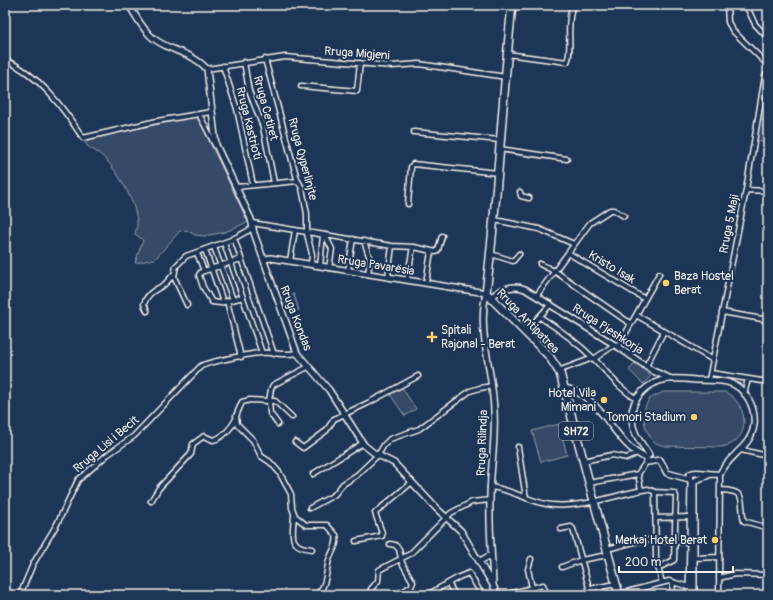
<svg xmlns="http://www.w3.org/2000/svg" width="773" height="600" font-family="Pangolin,sans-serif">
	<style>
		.green { fill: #354a67; stroke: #949ea8 }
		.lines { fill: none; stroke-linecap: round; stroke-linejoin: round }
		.minor-casing { stroke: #f4f1e8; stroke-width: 7 }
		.tertiary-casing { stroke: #f4f1e8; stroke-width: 8 }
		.primary-casing { stroke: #f4f1e8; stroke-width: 10 }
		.minor { stroke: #1d3557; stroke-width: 4 }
		.tertiary { stroke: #1d3557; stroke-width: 5 }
		.primary { stroke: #1d3557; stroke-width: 7 }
		.poi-dot { fill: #ffd166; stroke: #1d3557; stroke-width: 1.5 }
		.labels { text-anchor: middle; stroke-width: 4; stroke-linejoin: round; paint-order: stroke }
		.shield { fill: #1d3557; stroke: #b4b9bc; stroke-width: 1 }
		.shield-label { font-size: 11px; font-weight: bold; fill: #f4f1e8 }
		.street-label { font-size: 12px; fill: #f4f1e8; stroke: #1d3557 }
		.poi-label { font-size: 12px; fill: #f4f1e8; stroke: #1d3557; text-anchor: end }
	</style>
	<rect width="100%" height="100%" fill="#1d3557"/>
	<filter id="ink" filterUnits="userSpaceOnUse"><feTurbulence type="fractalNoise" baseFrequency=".025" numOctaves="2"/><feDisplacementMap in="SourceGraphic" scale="8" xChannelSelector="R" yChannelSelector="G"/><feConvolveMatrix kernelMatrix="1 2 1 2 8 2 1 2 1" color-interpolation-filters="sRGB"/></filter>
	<g filter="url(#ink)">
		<path class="green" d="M194 117 200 122 248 222 225 232 204 236 195 235 186 230 180 231 155 259 135 263 143 240 135 234C135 231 137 228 137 225 138 205 116 167 101 155 94 149 86 149 84 139Z
			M760 119 768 120V143L757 141Z
			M294 294 299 310 291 312 286 296Z
			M636 362 651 376 643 384 629 370Z
			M401 386 416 409 405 416 389 393Z
			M663 392H725C750 404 752 443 721 447L664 446 653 442 646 429 644 420 645 407 649 399Z
			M559 424 567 455 541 462 532 431Z"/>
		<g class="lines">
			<defs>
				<path id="minor" d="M727 5 728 22 733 31 768 65
					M746 5 755 24 768 38
					M507 54 567 62C573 51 565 24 573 5
					M265 59 297 179 302 188 307 214V234L312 254 311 264
					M5 60C39 74 64 109 83 138L157 121 211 112
					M244 62 249 91 263 127 274 183
					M223 66 237 109 252 180V185
					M207 69 285 57 392 66 419 64 506 77
					M301 86 357 91 360 63
					M199 114 215 145
					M414 132 500 140
					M499 149 567 159
					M236 187 298 181
					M746 190 768 191
					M520 192 521 196 529 198
					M408 204 411 167 413 164 498 173
					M495 220 539 229 574 244
					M252 223 392 246 414 247 436 252 438 250 442 236
					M325 235 332 249 329 268
					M234 238 274 354
					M364 241 370 259 368 274
					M224 243 262 353
					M214 247 233 300
					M205 250 223 302
					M197 253 204 271
					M568 253 645 299
					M491 254 513 261 519 254
					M241 259 201 272 199 275 203 287 212 302 220 303 243 297
					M290 261 295 230
					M540 264 556 272 631 324
					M320 266 323 235
					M348 271 353 239
					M388 277 392 246
					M407 280 413 247
					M426 283 431 251
					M537 295 590 223 610 210H614L624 216
					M227 301 241 357
					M187 305 174 277 176 266 186 256 231 240 253 228
					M147 311 144 304C147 294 153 291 162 286 166 284 170 278 174 274
					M722 312 768 320
					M636 315 664 331
					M540 317C559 329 578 343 594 359 608 373 619 389 637 399
					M525 332 551 304
					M618 347 659 274
					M594 359 614 345
					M646 366 664 331 713 360
					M308 367 273 385 271 389 269 401 250 400 242 402 236 416 237 424 253 440 261 456 270 462 279 472 291 494 292 508 295 516 306 525H327L336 535C338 545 332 551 329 560 326 570 327 589 315 595
					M558 371 593 358
					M711 373 768 382
					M709 380 746 190 765 76 768 72
					M744 394 748 379
					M278 424 270 413 269 401H275L292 417
					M295 442 303 448 326 431 334 419 368 403 418 376
					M518 447 526 498
					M741 450 768 456
					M583 461 612 455 627 458 637 453
					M313 474 363 443
					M589 483 638 474
					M490 487C512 489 531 503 552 505 586 508 616 494 648 489L655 492 674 493 676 496 674 560 658 568
					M641 490 638 474 647 461
					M721 490C749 491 739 502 744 521L768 528
					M655 492 656 559 662 583
					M151 501 159 488 191 454 193 444 204 436 213 440C223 438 232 427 236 419
					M310 508 334 495 343 484 357 475 378 455 384 445 390 439 419 429 470 391 480 388 492 386
					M294 515C293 534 287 547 312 549
					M656 518 690 517
					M561 529 571 527 573 529 591 595
					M356 541 382 536V533L375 513 412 482
					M390 544 395 545 399 549 402 563 413 582 411 587 396 595
					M607 549 642 540 690 542
					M694 558 719 557
					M531 559 528 569 532 588
					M562 567 581 560 608 555
					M719 578 735 574 768 575
					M448 583 455 595
					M600 587 602 595
					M408 588 414 595
					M589 589 616 584
					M319 593 335 595
					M619 594 669 581 689 587
					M20 595 33 564 57 524 78 480 107 455 134 436 201 366C208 362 253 353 262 353 274 352 285 356 297 353
					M370 595 371 589 378 581 379 570 410 554 451 513 472 502 490 500
					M427 595 459 577 469 573 482 595
					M505 595 543 585 547 595
					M672 595 673 582
					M719 595 720 474"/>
				<path id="tertiary" d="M129 5C136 16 142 29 153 38 170 52 191 51 207 69L216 145 251 219 254 233 297 353 329 390 364 445 374 453 394 463 436 508 461 531 493 585
					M264 259 271 258 486 293C477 332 493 371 494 411 496 441 490 470 490 499 489 528 492 556 493 585L497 595
					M491 297C501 289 513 284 525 289L618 347 653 371 669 378
					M565 388C604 396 612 443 646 458L648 462 660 460 667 473 689 479
					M649 455C642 443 633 435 632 420 630 398 648 381 669 379 677 378 687 379 696 380 706 380 717 380 727 382 745 386 756 407 754 425 751 448 729 454 720 474 712 476 695 469 689 475L691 480 689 595
					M696 480 709 475
					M480 561 491 555
					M694 595V481"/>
				<path id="primary" d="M512 5C502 101 498 197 486 293L549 356 560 373 619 595"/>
			</defs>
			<use href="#minor" class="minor-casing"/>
			<use href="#tertiary" class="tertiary-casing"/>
			<use href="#primary" class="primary-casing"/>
			<use href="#minor" class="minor"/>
			<use href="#tertiary" class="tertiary"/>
			<use href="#primary" class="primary"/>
		</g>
	</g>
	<g class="poi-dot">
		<circle cx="666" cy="283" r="4"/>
		<path d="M430 331h4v4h4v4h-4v4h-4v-4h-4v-4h4z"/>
		<circle cx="604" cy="400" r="4"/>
		<circle cx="694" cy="417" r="4"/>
		<circle cx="715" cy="540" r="4"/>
	</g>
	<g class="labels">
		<rect class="shield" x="559" y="422" width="34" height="18" rx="3"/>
		<g class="shield-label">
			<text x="576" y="435">SH72</text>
		</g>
		<g class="street-label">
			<text transform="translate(357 53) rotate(4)" y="4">Rruga Migjeni</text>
			<text transform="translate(266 108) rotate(75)" y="4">Rruga Cetiret</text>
			<text transform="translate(249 123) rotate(76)" y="4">Rruga Kastrioti</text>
			<text transform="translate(303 159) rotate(75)" y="4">Rruga Qyperlinjte</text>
			<text transform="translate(729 224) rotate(-79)" y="4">Rruga 5 Maji</text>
			<text transform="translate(376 265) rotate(9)" y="4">Rruga Pavarësia</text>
			<text transform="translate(612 267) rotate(31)" y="4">Kristo Isak</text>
			<text transform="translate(296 318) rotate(69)" y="4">Rruga Kondas</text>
			<text transform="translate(528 321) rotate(46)" y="4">Rruga Antipatrea</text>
			<text transform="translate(608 329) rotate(33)" y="4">Rruga Pjeshkorja</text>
			<text transform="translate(482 443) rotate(-88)" y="4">Rruga Rilindja</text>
			<text transform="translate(106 444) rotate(-40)" y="4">Rruga Lisi i Becit</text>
		</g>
		<g class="poi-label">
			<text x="674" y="280" text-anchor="start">Baza Hostel<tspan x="674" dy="14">Berat</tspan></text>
			<text x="441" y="334" text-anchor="start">Spitali<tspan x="441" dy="14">Rajonal - Berat</tspan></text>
			<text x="596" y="397">Hotel Vila<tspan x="596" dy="14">Mimani</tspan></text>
			<text x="686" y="421">Tomori Stadium</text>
			<text x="707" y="544">Merkaj Hotel Berat</text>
		</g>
	</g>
	<rect width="773" height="600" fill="none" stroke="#1d3557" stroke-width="20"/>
	<rect x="10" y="10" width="753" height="580" fill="none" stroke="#f4f1e8" stroke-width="1.5" filter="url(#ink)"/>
	<path d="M619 566v6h114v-6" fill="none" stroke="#f4f1e8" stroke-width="2"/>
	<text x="625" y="566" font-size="12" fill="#f4f1e8" stroke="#1d3557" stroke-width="3" paint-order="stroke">200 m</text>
</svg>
